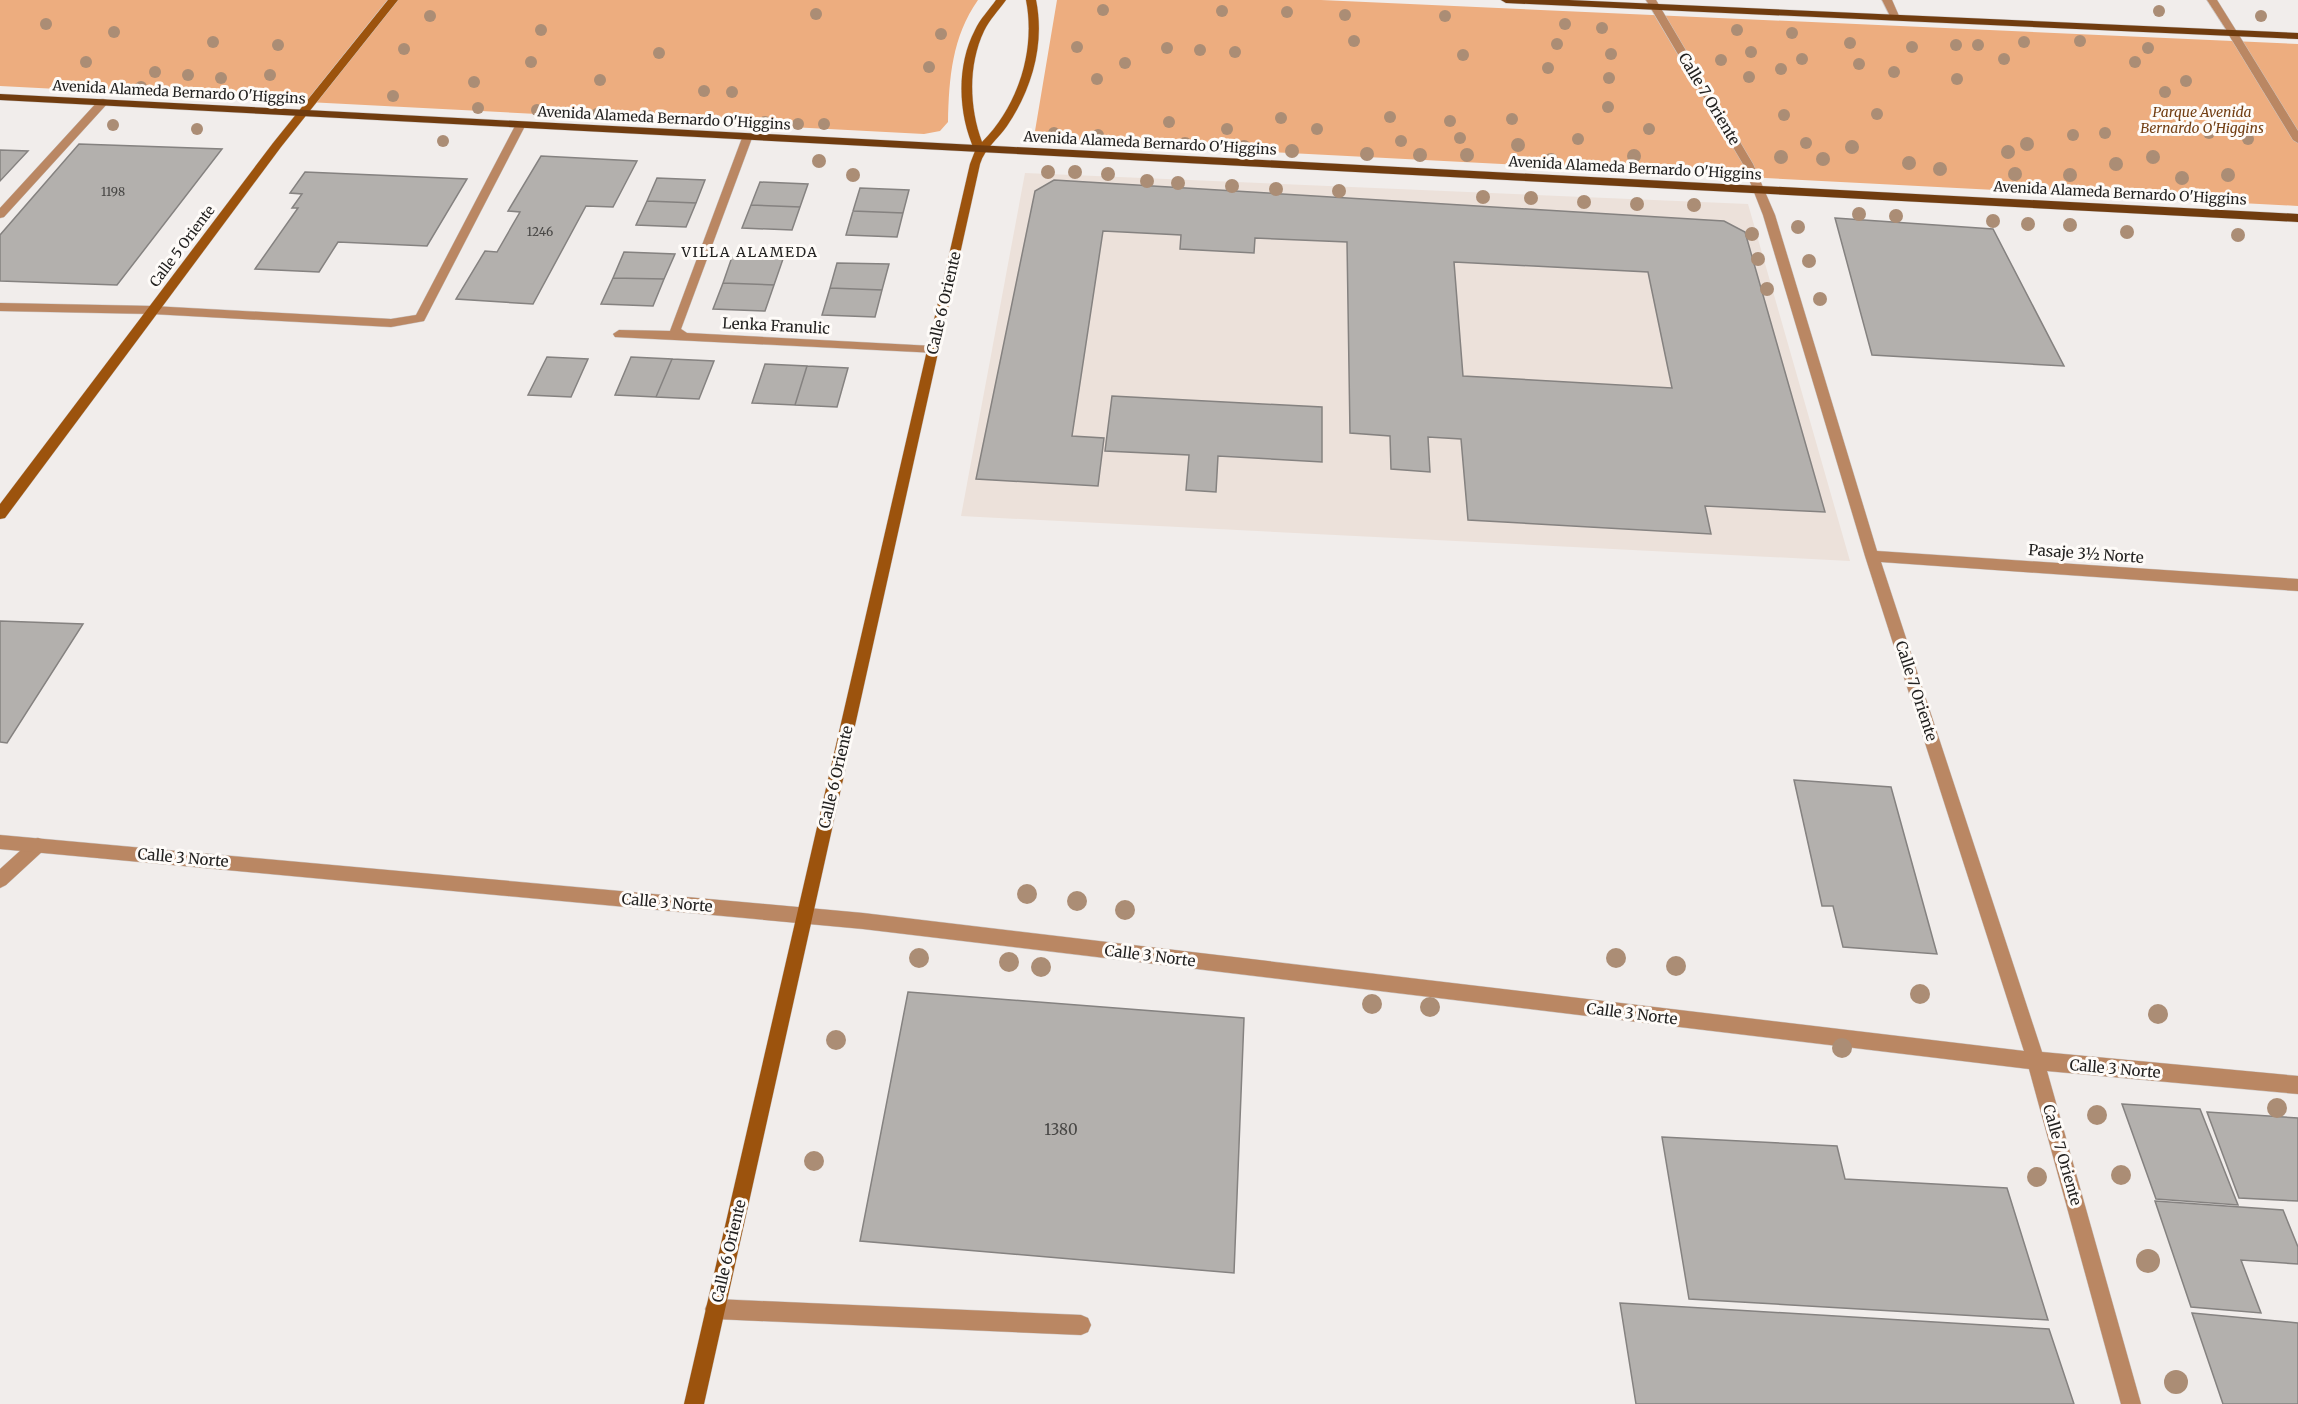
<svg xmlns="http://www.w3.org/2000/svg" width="2298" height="1404" font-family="Merriweather,serif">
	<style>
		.built { fill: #ece1da }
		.green { fill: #edad7f }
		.building { fill: #b3b0ad; stroke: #858280; stroke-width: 1.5; fill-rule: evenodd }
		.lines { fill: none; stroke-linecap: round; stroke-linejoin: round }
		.service-casing { stroke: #ccc8c7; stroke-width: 1 }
		.minor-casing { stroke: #ccc8c7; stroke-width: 1 }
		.tertiary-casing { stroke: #ccc8c7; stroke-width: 1 }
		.secondary-casing { stroke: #ccc8c7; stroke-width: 1 }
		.primary-casing { stroke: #ccc8c7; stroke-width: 1 }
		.service { fill: #ba8763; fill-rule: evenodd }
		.minor { fill: #ba8763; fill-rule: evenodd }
		.tertiary { fill: #ba8763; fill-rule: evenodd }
		.secondary { fill: #9c530d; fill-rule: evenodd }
		.primary { fill: #703c0f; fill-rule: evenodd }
		.tree { fill: #ab8d75 }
		.labels { text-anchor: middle; stroke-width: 6; stroke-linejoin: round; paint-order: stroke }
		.number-label { font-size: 12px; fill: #474644 }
		.far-street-label { font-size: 14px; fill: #232221; stroke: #fefbf8 }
		.far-park-label { font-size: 14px; font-style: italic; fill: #723f14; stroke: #fefbf8 }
		.far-neighbourhood-label { font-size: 14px; letter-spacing: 1.5px; fill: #232221; stroke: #fefbf8 }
		.street-label { font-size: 15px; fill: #232221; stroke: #fefbf8 }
		.near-number-label { font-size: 15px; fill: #474644 }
	</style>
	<rect width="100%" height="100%" fill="#f1edeb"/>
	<path class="built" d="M1025 173 1748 204 1850 561 961 516Z"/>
	<path class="green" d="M0 0H978C952 37 949 78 948 122L940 131 924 134 0 86Z
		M1057 0H1321L2298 44V206L1044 140 1036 136 1035 131Z"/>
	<path class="building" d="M79 144 222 149 117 285 0 281V235Z
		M0 150 28 151 0 181Z
		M541 156 637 161 613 207 586 206 533 304 456 299 485 251 497 252 520 212 508 211Z
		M305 172 467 179 427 246 338 242 319 272 255 269 298 208H292L302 194 290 193Z
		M657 178 705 180 696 203 647 201Z
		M1054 180 1724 221 1745 232 1825 512 1705 506 1711 534 1468 520 1461 439 1428 437 1430 472 1391 469 1390 436 1350 433 1347 242 1255 238 1254 253 1180 249 1181 235 1103 231 1072 436 1104 438 1098 486 976 479 1035 191ZM1454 262 1648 272 1672 388 1463 376Z
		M760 182 808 184 800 207 751 205Z
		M860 188 909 190 903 213 853 211Z
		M647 201 696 203 686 227 636 225Z
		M751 205 800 207 792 230 742 228Z
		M853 211 903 213 897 237 846 235Z
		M1835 218 1993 229 2064 366 1872 355Z
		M624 252 675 254 664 279 613 278Z
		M732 257 783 259 774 285 723 283Z
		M837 263 889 264 882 290 830 288Z
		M613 278 664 279 653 306 601 304Z
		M723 283 774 285 765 311 713 309Z
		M830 288 882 290 875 317 822 315Z
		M547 357 588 359 571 397 528 395Z
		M631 357 672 359 656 397 615 395Z
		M672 359 714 361 699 399 656 397Z
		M765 364 807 366 795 405 752 403Z
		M807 366 848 368 837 407 795 405Z
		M1112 396 1322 407V462L1218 456 1216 492 1186 490 1189 455 1105 451Z
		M0 621 83 624 7 743 0 742Z
		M1794 780 1891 787 1937 954 1843 947 1833 906H1822Z
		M908 992 1244 1018 1234 1273 860 1241Z
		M2122 1104 2200 1109 2238 1205 2156 1199Z
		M2207 1112 2298 1118V1201L2239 1198Z
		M1662 1137 1837 1146 1845 1179 2007 1188 2048 1320 1689 1299Z
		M2155 1201 2283 1210 2298 1247V1264L2241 1260 2261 1313 2191 1307Z
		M1620 1303 2049 1329 2074 1404H1636Z
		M2192 1313 2298 1323V1404H2223Z"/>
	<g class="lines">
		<defs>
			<path id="service" d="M1882 0H1892L1899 16 1897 18H1891Z
				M103 99 107 100V104L4 217 0 218V208L99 100Z
				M520 123 525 126 424 321 391 327 152 314 0 311V303L152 306 391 319 416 315 515 126Z
				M38 838 44 840 46 845 44 850 6 885 0 888V869L32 840Z
				M715 1299 1081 1315 1088 1318 1091 1325 1088 1332 1081 1335 715 1319 708 1316 705 1309 708 1302Z"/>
			<path id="minor" d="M1646 0H1656L1753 164 1775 215 1877 551 2298 579V591L1881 562 2042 1052 2298 1076V1094L2047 1071 2141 1404H2121L2029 1069 863 929 0 849V835L863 913 2024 1051 1865 556 1763 215 1743 164Z
				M2207 0H2217L2237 32 2235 34H2229Z
				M747 135 752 138 681 329 687 333 933 346 937 347V353L615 337 613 334 619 330 670 331 742 138Z"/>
			<path id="tertiary" d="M2232 29 2237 32 2298 131V143L2293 140 2227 32Z"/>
			<path id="secondary" d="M388 0H398L281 147 5 518 0 519V504L273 143Z
				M996 0H1006C999 10 989 20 984 31 968 65 969 107 982 142 1018 106 1036 50 1026 0H1036C1045 44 1032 89 1007 126 998 139 985 148 980 164L704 1404H684L970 164 975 151C958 115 956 66 975 30 980 19 989 10 996 0Z"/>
			<path id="primary" d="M1501 0H1569L2298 33V39L1506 3Z
				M0 94 2298 214V222L0 100Z"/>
		</defs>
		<use href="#service" class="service-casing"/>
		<use href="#minor" class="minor-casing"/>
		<use href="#tertiary" class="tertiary-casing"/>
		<use href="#secondary" class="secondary-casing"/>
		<use href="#primary" class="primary-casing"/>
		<use href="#service" class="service"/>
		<use href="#minor" class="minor"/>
		<use href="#tertiary" class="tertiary"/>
		<use href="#secondary" class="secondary"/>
		<use href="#primary" class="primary"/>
	</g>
	<g class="tree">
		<circle cx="1103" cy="10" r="6"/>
		<circle cx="1222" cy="11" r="6"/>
		<circle cx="2159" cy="11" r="6"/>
		<circle cx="1287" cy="12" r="6"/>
		<circle cx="816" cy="14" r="6"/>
		<circle cx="1345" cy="15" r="6"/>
		<circle cx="430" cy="16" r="6"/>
		<circle cx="1445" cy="16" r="6"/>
		<circle cx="2261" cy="16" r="6"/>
		<circle cx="46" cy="24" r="6"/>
		<circle cx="1565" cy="24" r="6"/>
		<circle cx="1602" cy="28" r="6"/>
		<circle cx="541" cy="30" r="6"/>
		<circle cx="1737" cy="30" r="6"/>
		<circle cx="114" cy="32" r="6"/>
		<circle cx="1792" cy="33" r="6"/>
		<circle cx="941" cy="34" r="6"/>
		<circle cx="1354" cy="41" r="6"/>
		<circle cx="2080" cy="41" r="6"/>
		<circle cx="213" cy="42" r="6"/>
		<circle cx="2024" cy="42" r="6"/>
		<circle cx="1850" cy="43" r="6"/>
		<circle cx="1557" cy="44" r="6"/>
		<circle cx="278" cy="45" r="6"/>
		<circle cx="1956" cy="45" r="6"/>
		<circle cx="1978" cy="45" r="6"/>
		<circle cx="1077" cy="47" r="6"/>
		<circle cx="1912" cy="47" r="6"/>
		<circle cx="1167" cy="48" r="6"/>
		<circle cx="2148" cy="48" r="6"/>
		<circle cx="404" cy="49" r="6"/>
		<circle cx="1200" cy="50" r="6"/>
		<circle cx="1235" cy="52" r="6"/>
		<circle cx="1751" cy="52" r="6"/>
		<circle cx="659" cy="53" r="6"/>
		<circle cx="1611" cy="54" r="6"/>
		<circle cx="1463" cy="55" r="6"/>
		<circle cx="1802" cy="59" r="6"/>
		<circle cx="2004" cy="59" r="6"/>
		<circle cx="1721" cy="60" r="6"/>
		<circle cx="86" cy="62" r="6"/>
		<circle cx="531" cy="62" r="6"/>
		<circle cx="2135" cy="62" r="6"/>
		<circle cx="1125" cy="63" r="6"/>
		<circle cx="1859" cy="64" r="6"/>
		<circle cx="929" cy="67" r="6"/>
		<circle cx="1548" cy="68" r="6"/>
		<circle cx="1781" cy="69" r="6"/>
		<circle cx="155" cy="72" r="6"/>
		<circle cx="1894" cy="72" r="6"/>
		<circle cx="188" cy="75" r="6"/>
		<circle cx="270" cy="75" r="6"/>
		<circle cx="1749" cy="77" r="6"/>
		<circle cx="221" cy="78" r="6"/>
		<circle cx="1609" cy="78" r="6"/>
		<circle cx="1097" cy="79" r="6"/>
		<circle cx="1957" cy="79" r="6"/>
		<circle cx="600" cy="80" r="6"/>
		<circle cx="2186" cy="81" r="6"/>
		<circle cx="474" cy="82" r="6"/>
		<circle cx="141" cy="87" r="6"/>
		<circle cx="704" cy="91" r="6"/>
		<circle cx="732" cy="92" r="6"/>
		<circle cx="2165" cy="92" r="6"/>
		<circle cx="393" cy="96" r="6"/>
		<circle cx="1608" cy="107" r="6"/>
		<circle cx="478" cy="108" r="6"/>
		<circle cx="537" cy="110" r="6"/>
		<circle cx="597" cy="114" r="6"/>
		<circle cx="1877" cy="114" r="6"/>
		<circle cx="1784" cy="115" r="6"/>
		<circle cx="648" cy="116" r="6"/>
		<circle cx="1390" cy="117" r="6"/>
		<circle cx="1281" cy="118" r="6"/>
		<circle cx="1512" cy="119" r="6"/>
		<circle cx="741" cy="121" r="6"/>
		<circle cx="1450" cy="121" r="6"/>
		<circle cx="765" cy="122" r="6"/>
		<circle cx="1169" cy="122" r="6"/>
		<circle cx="798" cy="124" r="6"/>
		<circle cx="824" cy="124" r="6"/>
		<circle cx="113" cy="125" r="6"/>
		<circle cx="197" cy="129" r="6"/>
		<circle cx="1227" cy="129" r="6"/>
		<circle cx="1317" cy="129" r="6"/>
		<circle cx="1649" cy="129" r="6"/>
		<circle cx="1054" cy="133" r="6"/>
		<circle cx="2105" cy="133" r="6"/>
		<circle cx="2209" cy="133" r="6"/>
		<circle cx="1098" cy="135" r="6"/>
		<circle cx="2073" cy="135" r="6"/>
		<circle cx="1460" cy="138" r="6"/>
		<circle cx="1578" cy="139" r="6"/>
		<circle cx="2248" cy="139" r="6"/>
		<circle cx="443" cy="141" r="6"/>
		<circle cx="1401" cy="141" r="6"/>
		<circle cx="1806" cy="143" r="6"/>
		<circle cx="1185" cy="144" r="7"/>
		<circle cx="2027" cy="144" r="7"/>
		<circle cx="1518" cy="145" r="7"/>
		<circle cx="1244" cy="147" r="7"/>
		<circle cx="1852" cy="147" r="7"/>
		<circle cx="1292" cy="151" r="7"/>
		<circle cx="2008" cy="152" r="7"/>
		<circle cx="1367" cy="154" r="7"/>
		<circle cx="1420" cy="155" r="7"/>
		<circle cx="1467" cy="155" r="7"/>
		<circle cx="1634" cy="156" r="7"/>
		<circle cx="1781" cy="157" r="7"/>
		<circle cx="2153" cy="157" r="7"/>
		<circle cx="1823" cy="159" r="7"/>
		<circle cx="1551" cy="160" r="7"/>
		<circle cx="819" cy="161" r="7"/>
		<circle cx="1909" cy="163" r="7"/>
		<circle cx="2116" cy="164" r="7"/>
		<circle cx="1940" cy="169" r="7"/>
		<circle cx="1048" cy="172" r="7"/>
		<circle cx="1075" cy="172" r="7"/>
		<circle cx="1108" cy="174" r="7"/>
		<circle cx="2015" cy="174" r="7"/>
		<circle cx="853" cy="175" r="7"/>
		<circle cx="2070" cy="175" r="7"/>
		<circle cx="2228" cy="175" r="7"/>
		<circle cx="2182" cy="178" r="7"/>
		<circle cx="1147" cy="181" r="7"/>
		<circle cx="1178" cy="183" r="7"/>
		<circle cx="1232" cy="186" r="7"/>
		<circle cx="1276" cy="189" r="7"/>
		<circle cx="1339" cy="191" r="7"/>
		<circle cx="1483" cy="197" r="7"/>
		<circle cx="1531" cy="198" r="7"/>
		<circle cx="1584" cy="202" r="7"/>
		<circle cx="1637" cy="204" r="7"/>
		<circle cx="1694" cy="205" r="7"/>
		<circle cx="1859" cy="214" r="7"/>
		<circle cx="1896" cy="216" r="7"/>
		<circle cx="1993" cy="221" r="7"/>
		<circle cx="2028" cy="224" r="7"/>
		<circle cx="2070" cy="225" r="7"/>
		<circle cx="1798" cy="227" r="7"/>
		<circle cx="2127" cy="232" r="7"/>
		<circle cx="1752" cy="234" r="7"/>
		<circle cx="2238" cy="235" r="7"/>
		<circle cx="1758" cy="259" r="7"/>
		<circle cx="1809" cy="261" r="7"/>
		<circle cx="1767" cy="289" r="7"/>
		<circle cx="1820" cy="299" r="7"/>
		<circle cx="1027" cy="894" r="10"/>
		<circle cx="1077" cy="901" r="10"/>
		<circle cx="1125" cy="910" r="10"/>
		<circle cx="919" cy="958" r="10"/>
		<circle cx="1616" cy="958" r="10"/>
		<circle cx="1009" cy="962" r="10"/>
		<circle cx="1676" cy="966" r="10"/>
		<circle cx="1041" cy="967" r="10"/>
		<circle cx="1920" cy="994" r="10"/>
		<circle cx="1372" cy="1004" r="10"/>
		<circle cx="1430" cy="1007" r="10"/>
		<circle cx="2158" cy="1014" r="10"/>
		<circle cx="836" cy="1040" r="10"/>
		<circle cx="1842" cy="1048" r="10"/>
		<circle cx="2277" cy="1108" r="10"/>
		<circle cx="2097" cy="1115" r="10"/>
		<circle cx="814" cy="1161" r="10"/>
		<circle cx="2121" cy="1175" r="10"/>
		<circle cx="2037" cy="1177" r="10"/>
		<circle cx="2148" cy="1261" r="12"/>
		<circle cx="2176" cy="1382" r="12"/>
	</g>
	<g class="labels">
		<g class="number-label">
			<text x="113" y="196">1198</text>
			<text x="540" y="236">1246</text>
		</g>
		<g class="far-street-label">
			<text transform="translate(179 92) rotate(3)" y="5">Avenida Alameda Bernardo O'Higgins</text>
			<text transform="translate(664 118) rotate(3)" y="5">Avenida Alameda Bernardo O'Higgins</text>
			<text transform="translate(1150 143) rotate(3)" y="5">Avenida Alameda Bernardo O'Higgins</text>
			<text transform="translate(1635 168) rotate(3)" y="5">Avenida Alameda Bernardo O'Higgins</text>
			<text transform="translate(2120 193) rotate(3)" y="5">Avenida Alameda Bernardo O'Higgins</text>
			<text transform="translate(182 246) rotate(-53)" y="5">Calle 5 Oriente</text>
		</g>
		<g class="far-park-label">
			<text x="2202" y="117">Parque Avenida<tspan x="2202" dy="16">Bernardo O'Higgins</tspan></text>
		</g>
		<g class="far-neighbourhood-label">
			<text x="750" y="257">VILLA ALAMEDA</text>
		</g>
		<g class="street-label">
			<text transform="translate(1709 99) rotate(59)" y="5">Calle 7 Oriente</text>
			<text transform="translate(944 303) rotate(-77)" y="5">Calle 6 Oriente</text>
			<text transform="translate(776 326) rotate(3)" y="5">Lenka Franulic</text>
			<text transform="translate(2086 554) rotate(4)" y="5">Pasaje 3½ Norte</text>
			<text transform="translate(1916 691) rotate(72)" y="5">Calle 7 Oriente</text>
			<text transform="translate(836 777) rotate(-77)" y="5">Calle 6 Oriente</text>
			<text transform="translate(183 858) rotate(5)" y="5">Calle 3 Norte</text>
			<text transform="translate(667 903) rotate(5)" y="5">Calle 3 Norte</text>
			<text transform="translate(1150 956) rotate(7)" y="5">Calle 3 Norte</text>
			<text transform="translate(1632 1014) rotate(7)" y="5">Calle 3 Norte</text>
			<text transform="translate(2115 1069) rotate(5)" y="5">Calle 3 Norte</text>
			<text transform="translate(2062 1155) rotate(74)" y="5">Calle 7 Oriente</text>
			<text transform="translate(729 1251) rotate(-77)" y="5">Calle 6 Oriente</text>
		</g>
		<g class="near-number-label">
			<text x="1061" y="1135">1380</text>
		</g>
	</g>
</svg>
